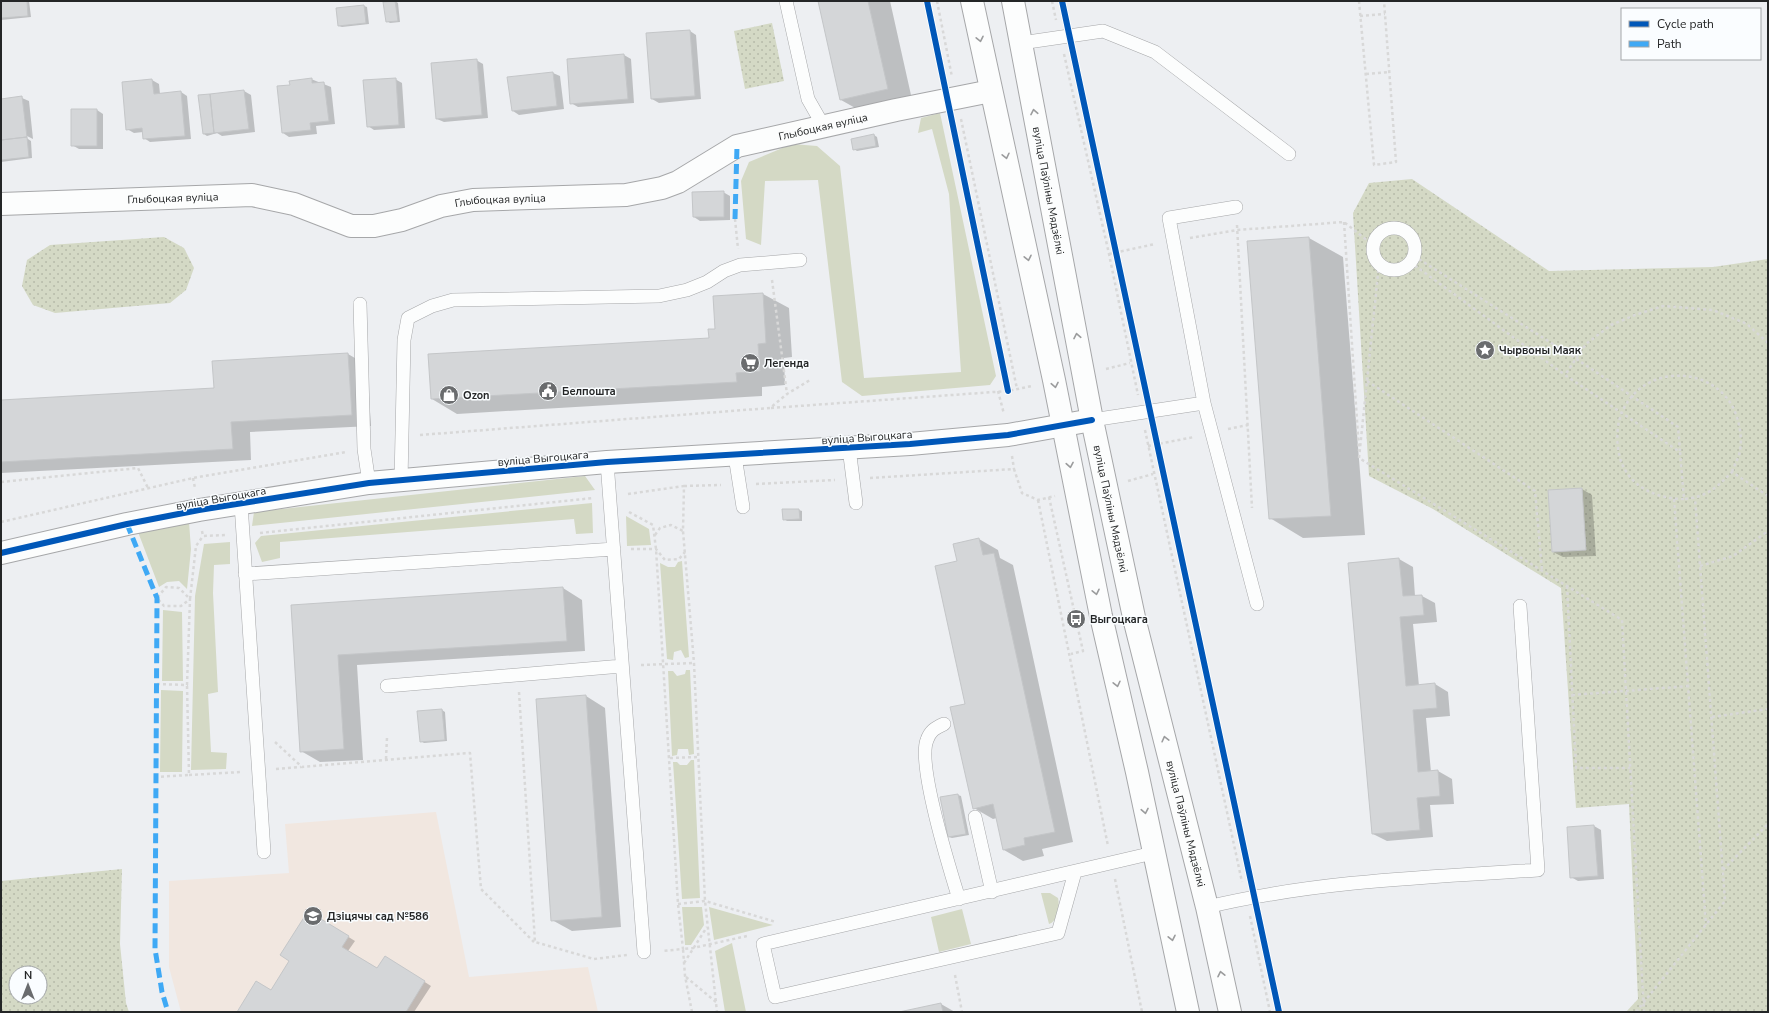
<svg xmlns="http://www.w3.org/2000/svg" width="1769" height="1013" font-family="'Nunito Sans',sans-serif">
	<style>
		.education { fill: #f1e7e0 }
		.green { fill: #d4d9c5 }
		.park { fill: url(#park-dots); fill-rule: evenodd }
		.shadow { fill: #0003 }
		.building { fill: #d4d6d8; stroke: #c4c6c8 }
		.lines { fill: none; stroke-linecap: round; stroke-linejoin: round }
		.lane-casing { stroke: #a6a7a9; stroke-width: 14 }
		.street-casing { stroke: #a6a7a9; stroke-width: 24 }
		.secondary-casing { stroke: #a6a7a9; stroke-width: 24 }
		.path { stroke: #d8d8d8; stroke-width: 2.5; stroke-dasharray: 3 3; stroke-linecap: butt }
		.lane { stroke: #fcfdfd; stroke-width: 13 }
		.street { stroke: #fcfdfd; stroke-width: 22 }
		.secondary { stroke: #fcfdfd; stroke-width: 22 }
		.quiet { stroke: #3fa9f5; stroke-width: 5; stroke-dasharray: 10 5; stroke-linecap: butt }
		.cycleway-casing { stroke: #fafdff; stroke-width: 8 }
		.cycleway { stroke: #0057b8; stroke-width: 6 }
		.oneway { stroke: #9b9c9d }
		.labels { text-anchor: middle; stroke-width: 3; stroke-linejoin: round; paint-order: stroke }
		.street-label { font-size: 11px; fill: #242627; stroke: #fafdff }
		.poi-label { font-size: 11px; font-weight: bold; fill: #242627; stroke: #fafdff; text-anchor: start }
	</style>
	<defs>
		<pattern id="park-dots" width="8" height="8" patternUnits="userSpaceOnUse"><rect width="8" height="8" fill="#d4d9c5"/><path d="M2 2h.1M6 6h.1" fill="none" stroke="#b6baa9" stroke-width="1.8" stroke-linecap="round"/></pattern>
	</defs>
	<rect width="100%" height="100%" fill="#edeff2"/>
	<path class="education" d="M436 812 469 977 588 967 598 1012H181L169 967V881L289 873 285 824Z"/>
	<path class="green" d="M940 113 996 376 990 385 862 396 842 382 818 180 765 181 761 245 746 239 741 181 749 162 792 144 817 146 840 166 864 378 961 372 949 194 932 129 918 133 921 118Z
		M585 476 595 490 252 526 254 512Z
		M592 503 593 533 576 534 574 519 280 542V558L262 562 255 543 261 536Z
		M626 516 649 529 651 545 627 546Z
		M189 522 191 549 187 589 179 581 167 582 159 587 138 532Z
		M230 542V564L214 565 213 593 218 692 208 694 211 752 227 753 226 769 191 770 195 596 204 544Z
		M682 561 689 657 685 658 681 650 674 652 673 660 667 659 660 563 668 567H675L678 562Z
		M163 610 182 612 183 681H162Z
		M686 670H690L694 754 689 755 688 749H678L677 755 672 756 668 671H673L677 676 685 674Z
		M161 690 183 691 182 772H160Z
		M691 760H694L700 898 682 899 673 762H677L680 765H687Z
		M1041 893H1050L1058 898C1060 906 1058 921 1049 924Z
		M682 907H702L704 925 691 945H685Z
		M709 907 773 925 714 940Z
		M962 909 971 944 939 952 931 917Z
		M732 943 746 1012H725L715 951Z"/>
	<path class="park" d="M772 23 784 81 745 89 734 31Z
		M1412 179 1549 271 1713 267 1768 259V1012H1626L1638 999 1629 804 1576 808 1561 588 1433 509 1369 476 1353 213 1369 183Z
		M164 237 184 248 194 268 186 290 170 303 55 313 33 305 22 286 27 260 50 245Z
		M122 869 120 944 126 1003 129 1012H1V881ZM16 973H40V997H16Z"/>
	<path class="shadow" d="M1 1H29L31 17 1 20Z
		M395 1 398 3 400 22 390 23 387 21Z
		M819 1H890L913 104 866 114 841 100Z
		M364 6 367 7 369 24 342 27 339 26Z
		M690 31 696 35 701 99 659 103 652 99Z
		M624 55 631 59 634 103 578 107 571 103Z
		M476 60 483 64 488 118 444 122 437 119Z
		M553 73 560 76 564 109 519 115 513 111Z
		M311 79 331 87 335 124 316 126 317 134 289 137 283 133 291 86Z
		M395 79 402 83 405 128 374 130 368 126Z
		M152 80 159 84 160 94 181 92 187 96 191 139 150 142 144 138 143 132 134 133 127 129Z
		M244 91 251 95 255 132 222 136 217 133 207 136 204 134 210 95Z
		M22 98 29 101 33 139 23 134 22 135 31 141 32 158 1 162V100Z
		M97 110 103 114V149H79L72 145Z
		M874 135 877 137 879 147 857 151 854 149Z
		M723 192 730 196V220L700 221 694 217Z
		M1309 238 1343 257 1365 535 1303 538 1270 518Z
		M763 294 789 308 792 357 784 358 785 385 762 387V396L457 414 432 399 710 339 716 330Z
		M348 354 367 365 371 426 250 432 251 460 1 473V401L215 389Z
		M1582 489 1592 495 1596 556 1563 557 1553 552Z
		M799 510 802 511V521H787L784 519Z
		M979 539 998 550 1000 558 1013 565 1073 842 1042 849 1044 856 1023 861 1004 850 997 818 993 819 974 808 958 562Z
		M1399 559 1413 567 1415 596H1422L1435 603 1437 622 1413 624 1419 686 1435 684 1448 692 1450 716 1426 718 1431 772 1438 771 1452 779 1454 804 1430 805 1433 837 1387 841 1373 834 1349 563Z
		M563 588 582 600 585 651 357 665 363 760 320 762 301 751 292 606Z
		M586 696 605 708 621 927 572 931 552 920Z
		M442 710 445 712 447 741 424 743 421 741Z
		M958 795 961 796 969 835 952 838 949 837Z
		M1594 826 1601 830 1604 879 1578 881 1571 877 1568 828Z
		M315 916 355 941 348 951 378 969 392 961 431 986 414 1012H238L272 991 291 961Z
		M941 1004 955 1012H904Z"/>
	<path class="building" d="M1 1H27L28 16 1 18Z
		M395 1 398 21 386 22 383 2Z
		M818 1H868L888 89 840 100Z
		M364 5 366 23 338 26 336 8Z
		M690 30 695 96 651 99 646 33Z
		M624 54 628 99 570 104 567 59Z
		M477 59 482 115 436 119 431 63Z
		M553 72 557 106 512 111 507 77Z
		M312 78V83L324 82 329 121 310 123 311 130 282 133 277 86 290 85 289 81Z
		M396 78 399 125 367 127 363 80Z
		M152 79 154 94 181 91 185 136 143 139 142 128 126 130 122 82Z
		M244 90 249 129 214 133 210 94Z
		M210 94 214 133 203 134 198 95Z
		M22 96 27 137 1 140V99Z
		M71 109H97V146H71Z
		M874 134 876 146 853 150 851 139Z
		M27 137 29 157 1 160V140Z
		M724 191V217H693L692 192Z
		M1309 237 1331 516 1269 519 1247 241Z
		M763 293 766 343 758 344 760 371 736 373 737 382 431 399 428 354 709 338 708 329H715L713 296Z
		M348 353 352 415 231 422 233 449 1 462V400L214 388 212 361Z
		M1582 488 1586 550 1552 552 1548 490Z
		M782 509H799L800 519 783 520Z
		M979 538 983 555 994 553 1055 832 1024 838 1025 845 1003 850 993 804 973 809 950 707 965 704 935 566 957 561 953 544Z
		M1399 558 1403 596 1422 595 1424 615 1400 617 1406 686 1435 683 1437 708 1413 710 1418 772 1438 770 1440 796 1417 798 1420 830 1372 834 1348 563Z
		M563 587 567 641 338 655 344 749 300 752 291 605Z
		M586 695 602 917 551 921 536 699Z
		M442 709 445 740 420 742 417 711Z
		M958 794 966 834 948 837 940 797Z
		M1594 825 1598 876 1570 878 1567 827Z
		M308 911 349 936 342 947 377 968 385 956 425 981 406 1012H237L256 981 271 990 289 961 280 955Z
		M941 1003 943 1012H899Z"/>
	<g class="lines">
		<defs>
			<path id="lane" d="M786 1 808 99 824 127
				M1021 43 1103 31 1155 52 1289 154
				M1373 249a21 21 0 1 1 42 0a21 21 0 1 1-42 0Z
				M360 304 364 449 369 483
				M1204 403 1169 218 1236 207
				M1092 420 1204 403 1257 604
				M849 448 856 503
				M735 456 743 507
				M607 462 644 952
				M401 481 404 340 408 318 432 306 453 300 659 296 687 290 707 282 724 271 740 265 800 260
				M241 504 264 852
				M245 574 614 549
				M387 686 622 666
				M944 724C935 728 930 731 927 740 917 764 950 870 959 899
				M975 817 992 892
				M1075 872 1058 933 775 997 763 944 1153 853
				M1207 907C1316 881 1427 877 1538 870L1520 606"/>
			<g id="street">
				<path id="s1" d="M1 204 252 195 294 204 351 226H374L402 220 441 206 473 200 626 195 662 188 678 182 737 146 896 110 991 91"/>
				<path d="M1 553 127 524 199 510 369 483 607 462 910 444 1008 435 1092 420"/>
			</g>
			<g id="secondary">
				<path d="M972 1 1054 380 1101 616 1137 772 1188 1012"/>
				<path id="s2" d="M1013 1 1092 420 1135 622 1207 907 1230 1012"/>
			</g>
		</defs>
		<use href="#lane" class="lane-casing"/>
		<use href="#street" class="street-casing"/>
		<use href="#secondary" class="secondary-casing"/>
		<path class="path" d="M937 1 952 77
			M1052 1 1056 20
			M1359 1 1374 165 1396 162 1384 1
			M1360 16 1385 14
			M1064 54 1109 254 1138 395
			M1366 74 1389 72
			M961 119 1017 389
			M735 219 738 249
			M1344 222 1359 451
			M1237 225 1252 508
			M1190 238 1237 230 1344 222 1373 245
			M1109 254 1155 244
			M1414 256 1575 358 1678 427 1680 451
			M1410 262 1565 375
			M1379 264 1359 458 1622 620 1644 1012
			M772 280 787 394
			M1768 343 1747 324 1713 310 1663 306 1635 315 1611 325 1586 344 1565 375 1680 452 1684 499C1707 497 1716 488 1732 472L1768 496
			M1106 369 1130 363
			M1367 381 1535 491 1542 570
			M998 391 1004 414
			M771 408 1008 391 1032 386
			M1228 429 1248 425
			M1145 430 1242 882
			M420 435 770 408 787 394 810 380
			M1148 446 1194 437
			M1012 456 1014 469
			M193 478 195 488
			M870 478 1014 469 1022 493 1038 500 1055 496
			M1128 481 1153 474
			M1 482 138 468 148 488
			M756 484 835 480
			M684 486 721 485
			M628 494 684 486 683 531 694 663 705 901 717 1012
			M1049 497 1083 651 1071 654
			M1674 499 1706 925
			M1684 499C1659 499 1634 489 1623 466 1617 454 1616 434 1619 421 1636 358 1727 362 1739 425 1741 434 1742 445 1739 455 1737 461 1734 466 1732 472
			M1038 500 1108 846
			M629 512 653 525 656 549 678 904 683 949 662 951
			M1 522 193 478 346 452
			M202 531 203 536 226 535
			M260 533 593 498
			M655 535 660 528 671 525 683 531
			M631 549H656L665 560 679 559 685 552
			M1700 566 1733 556 1768 531
			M1567 586 1576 768H1630
			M641 665 694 663
			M157 684 187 685 190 599 181 606H164L157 598 166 587 179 588 190 599 196 546 203 536
			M519 692 535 942 594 959 627 955
			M1572 695 1689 686
			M1712 717 1768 709
			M275 742 302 767 470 753 481 889 534 942
			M670 758 698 757
			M386 759 387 737
			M276 769 301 767
			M189 775 241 772
			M155 777 189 775 187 685
			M1723 870 1768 824
			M1115 879 1142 1012
			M678 904 705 901 776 922
			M1250 916 1270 1012
			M684 963 707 927
			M955 975 962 1012
			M686 977 716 1002
			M692 1012 685 976 683 949 693 948 747 936
			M1636 1012 1725 901 1695 498"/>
		<use href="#lane" class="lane"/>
		<use href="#street" class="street"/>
		<use href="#secondary" class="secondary"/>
		<path class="quiet" d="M735 219 737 146
			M127 524 157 598 155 949 162 992 168 1012"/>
		<defs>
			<path id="cycleway" d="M927 1 1008 391
				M1062 1 1279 1012
				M1 553 127 524 199 510 369 483 607 462 910 444 1008 435 1092 420"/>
		</defs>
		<use href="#cycleway" class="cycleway-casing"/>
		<use href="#cycleway" class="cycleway"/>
	</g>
	<defs><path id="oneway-chevron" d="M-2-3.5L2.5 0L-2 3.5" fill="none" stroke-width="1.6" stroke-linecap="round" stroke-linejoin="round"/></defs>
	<g class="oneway">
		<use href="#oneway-chevron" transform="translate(980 39) rotate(78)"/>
		<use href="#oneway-chevron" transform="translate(1034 112) rotate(-101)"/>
		<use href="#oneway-chevron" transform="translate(1006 156) rotate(77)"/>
		<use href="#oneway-chevron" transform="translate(1028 258) rotate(78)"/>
		<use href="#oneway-chevron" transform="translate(1077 336) rotate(-101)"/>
		<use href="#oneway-chevron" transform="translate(1055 385) rotate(79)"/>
		<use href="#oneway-chevron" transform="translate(1070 465) rotate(80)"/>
		<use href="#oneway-chevron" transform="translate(1096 592) rotate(78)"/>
		<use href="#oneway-chevron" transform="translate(1117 684) rotate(77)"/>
		<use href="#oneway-chevron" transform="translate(1165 739) rotate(-104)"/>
		<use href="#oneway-chevron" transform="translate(1145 811) rotate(79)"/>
		<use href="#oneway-chevron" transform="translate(1172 938) rotate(78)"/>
		<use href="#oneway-chevron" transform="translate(1221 974) rotate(-102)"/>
	</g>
	<defs>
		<symbol id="sight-disc" viewBox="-11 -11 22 22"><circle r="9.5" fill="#6a6c6e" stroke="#fafdff"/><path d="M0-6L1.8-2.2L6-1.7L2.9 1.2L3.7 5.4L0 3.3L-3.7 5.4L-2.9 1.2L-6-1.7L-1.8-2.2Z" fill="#fff"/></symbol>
		<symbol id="supermarket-disc" viewBox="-11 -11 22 22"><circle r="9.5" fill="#6a6c6e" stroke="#fafdff"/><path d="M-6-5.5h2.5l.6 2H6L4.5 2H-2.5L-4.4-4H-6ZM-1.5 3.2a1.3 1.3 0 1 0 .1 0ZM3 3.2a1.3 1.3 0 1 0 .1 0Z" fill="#fff"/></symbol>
		<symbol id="civic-disc" viewBox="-11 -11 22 22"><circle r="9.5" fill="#6a6c6e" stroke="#fafdff"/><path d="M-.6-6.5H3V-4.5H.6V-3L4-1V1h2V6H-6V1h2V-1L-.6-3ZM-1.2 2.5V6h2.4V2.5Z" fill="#fff"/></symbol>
		<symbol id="shop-disc" viewBox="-11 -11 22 22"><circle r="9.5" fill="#6a6c6e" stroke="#fafdff"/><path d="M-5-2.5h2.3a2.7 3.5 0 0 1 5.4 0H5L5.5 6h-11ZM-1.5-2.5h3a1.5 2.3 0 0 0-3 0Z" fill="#fff"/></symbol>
		<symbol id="bus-disc" viewBox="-11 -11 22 22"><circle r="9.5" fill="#6a6c6e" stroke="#fafdff"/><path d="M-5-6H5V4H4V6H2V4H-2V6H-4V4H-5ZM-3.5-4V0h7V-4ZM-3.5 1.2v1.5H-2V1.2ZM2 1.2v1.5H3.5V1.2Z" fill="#fff"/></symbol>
		<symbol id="school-disc" viewBox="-11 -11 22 22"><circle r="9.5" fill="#6a6c6e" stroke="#fafdff"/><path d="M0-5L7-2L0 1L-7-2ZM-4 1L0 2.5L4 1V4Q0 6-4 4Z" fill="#fff"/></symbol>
	</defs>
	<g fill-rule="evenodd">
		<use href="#sight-disc" x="1474" y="339" width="22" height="22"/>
		<use href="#supermarket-disc" x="739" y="352" width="22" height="22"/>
		<use href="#civic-disc" x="537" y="380" width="22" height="22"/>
		<use href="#shop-disc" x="438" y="384" width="22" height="22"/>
		<use href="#bus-disc" x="1065" y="608" width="22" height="22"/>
		<use href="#school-disc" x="302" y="905" width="22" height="22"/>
	</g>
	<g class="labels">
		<g class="street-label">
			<text dy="4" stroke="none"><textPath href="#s1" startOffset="845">Глыбоцкая вуліца</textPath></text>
			<text dy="4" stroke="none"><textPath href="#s2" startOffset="193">вуліца Паўліны Мядзёлкі</textPath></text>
			<text dy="4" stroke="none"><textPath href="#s1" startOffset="172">Глыбоцкая вуліца</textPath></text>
			<text dy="4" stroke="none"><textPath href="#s1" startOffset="508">Глыбоцкая вуліца</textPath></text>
			<text transform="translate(867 437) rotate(-4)" y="4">вуліца Выгоцкага</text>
			<text transform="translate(543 458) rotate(-5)" y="4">вуліца Выгоцкага</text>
			<text transform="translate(221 498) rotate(-10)" y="4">вуліца Выгоцкага</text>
			<text dy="4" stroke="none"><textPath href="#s2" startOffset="517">вуліца Паўліны Мядзёлкі</textPath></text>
			<text dy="4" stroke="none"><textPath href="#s2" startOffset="841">вуліца Паўліны Мядзёлкі</textPath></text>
		</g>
		<g class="poi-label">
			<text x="1499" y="354">Чырвоны Маяк</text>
			<text x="764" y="367">Легенда</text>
			<text x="562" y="395">Белпошта</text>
			<text x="463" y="399">Ozon</text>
			<text x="1090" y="623">Выгоцкага</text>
			<text x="327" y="920">Дзіцячы сад №586</text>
		</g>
	</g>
	<rect width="1769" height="1013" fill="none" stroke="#242627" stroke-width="4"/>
	<rect x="1621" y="8" width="140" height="52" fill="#fafdff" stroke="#a4a7a9"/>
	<rect x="1629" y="21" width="20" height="6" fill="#0057b8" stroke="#a4a7a9"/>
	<text x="1657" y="28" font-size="12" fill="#242627">Cycle path</text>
	<rect x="1629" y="41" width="20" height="6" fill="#3fa9f5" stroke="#a4a7a9"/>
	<text x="1657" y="48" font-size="12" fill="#242627">Path</text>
	<g transform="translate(28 985)"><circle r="19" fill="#fafdff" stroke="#a4a7a9"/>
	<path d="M0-3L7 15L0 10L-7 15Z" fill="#6a6c6e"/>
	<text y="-6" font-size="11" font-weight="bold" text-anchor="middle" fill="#242627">N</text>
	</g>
</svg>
